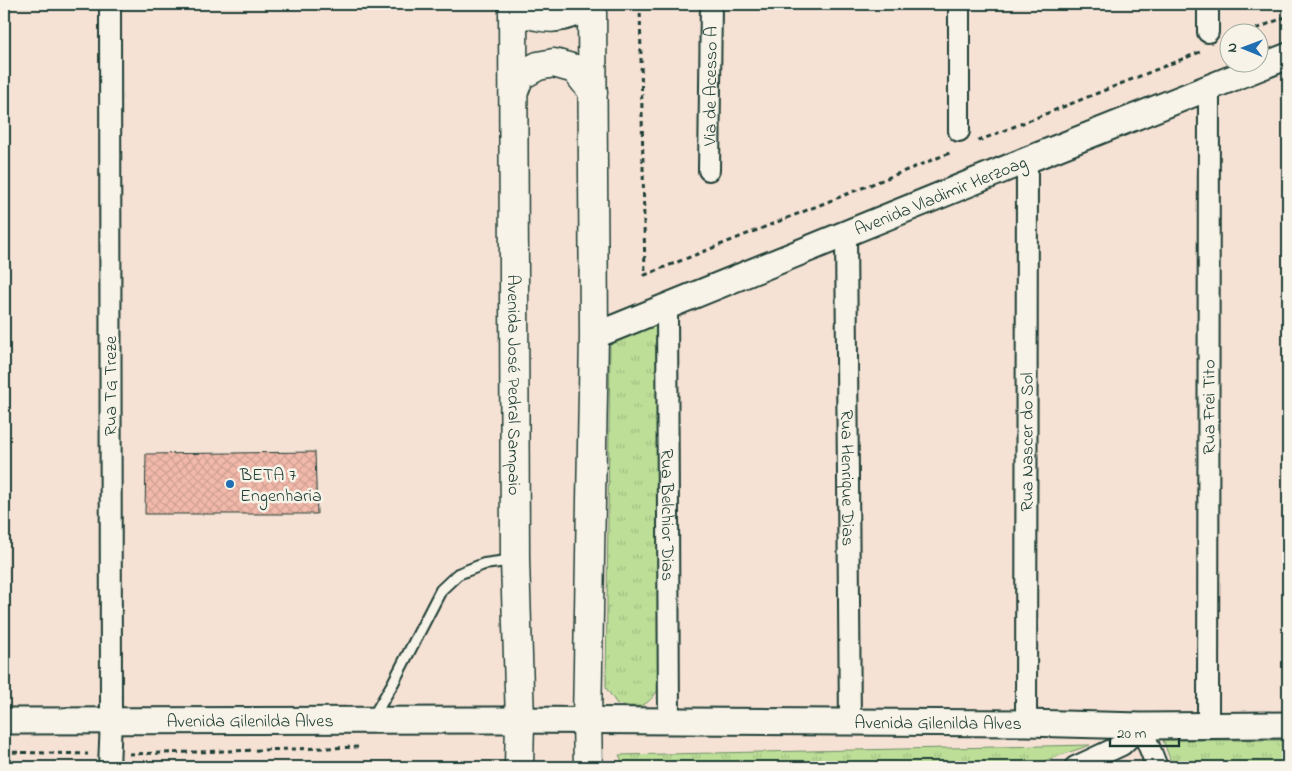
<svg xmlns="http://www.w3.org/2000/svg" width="1292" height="771" font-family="'Indie Flower',sans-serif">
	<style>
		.park { fill: url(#park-tufts); stroke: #6e8e66 }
		.building { fill: url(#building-cross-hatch); stroke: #1f3d34 }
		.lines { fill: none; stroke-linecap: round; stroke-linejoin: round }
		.service-casing { stroke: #1f3d34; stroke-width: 14 }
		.minor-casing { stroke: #1f3d34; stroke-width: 24 }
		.tertiary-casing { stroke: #1f3d34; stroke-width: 29 }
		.secondary-casing { stroke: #1f3d34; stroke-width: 31 }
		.path { stroke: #1f3d34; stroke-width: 3; stroke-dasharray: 5 4; stroke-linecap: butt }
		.service { stroke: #f7f3e8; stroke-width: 10 }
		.minor { stroke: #f7f3e8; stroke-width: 20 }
		.tertiary { stroke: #f7f3e8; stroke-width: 25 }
		.secondary { stroke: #f7f3e8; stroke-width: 28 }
		.poi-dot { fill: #1f6fb2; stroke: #f7f3e8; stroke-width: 2 }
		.labels { text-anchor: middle; stroke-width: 5; stroke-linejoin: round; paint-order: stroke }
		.street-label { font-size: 18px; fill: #1f3d34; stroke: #f7f3e8 }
		.poi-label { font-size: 18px; fill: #1f3d34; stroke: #f7f3e8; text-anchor: start }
	</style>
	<defs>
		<pattern id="park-tufts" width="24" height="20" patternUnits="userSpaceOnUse" patternTransform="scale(1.25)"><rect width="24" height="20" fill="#bcde97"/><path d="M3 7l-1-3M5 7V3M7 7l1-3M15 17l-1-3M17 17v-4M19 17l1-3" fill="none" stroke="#a1bf83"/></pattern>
		<pattern id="building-cross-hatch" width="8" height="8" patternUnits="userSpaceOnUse" patternTransform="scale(1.25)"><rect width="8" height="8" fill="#f2b9aa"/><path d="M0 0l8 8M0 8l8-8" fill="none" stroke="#cfa093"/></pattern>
	</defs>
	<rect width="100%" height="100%" fill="#f6e2d5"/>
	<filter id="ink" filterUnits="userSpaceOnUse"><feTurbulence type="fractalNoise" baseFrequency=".02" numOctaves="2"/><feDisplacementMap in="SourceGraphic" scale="10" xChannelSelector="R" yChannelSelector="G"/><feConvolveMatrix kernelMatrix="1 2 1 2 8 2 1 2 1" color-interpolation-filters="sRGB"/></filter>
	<g filter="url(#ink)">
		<path class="park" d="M657 321 658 690C645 709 639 708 617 704L606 688 610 344Z
			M1163 740H1288V767H1173Z
			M1090 745 1027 767H625L619 755Z"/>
		<path class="building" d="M315 452 317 514H145L146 454Z"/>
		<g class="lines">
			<defs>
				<path id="service" d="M372 719 393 683 441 590 458 574 484 564 514 560"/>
				<g id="minor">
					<path d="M1208 4V32"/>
					<path d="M959 131V4"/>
					<path id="s1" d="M709 170 711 4"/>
					<path id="s2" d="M846 234 850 723"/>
					<path id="s3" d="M667 307 669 721"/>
					<path id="s4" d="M1026 723 1027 160"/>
					<path id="s5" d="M1208 726 1209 88"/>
					<path d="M109 767 111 720 110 4"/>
					<path d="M1075 767 1122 745 1141 726 1157 767"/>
				</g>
				<g id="tertiary">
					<path id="s6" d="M594 336 1027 160 1288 56"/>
					<path id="s7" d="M4 721 496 720 1026 723 1141 726 1288 725"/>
				</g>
				<g id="secondary">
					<path id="s8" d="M513 4 515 560 520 721 519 767"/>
					<path d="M513 9C543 20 562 23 588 4"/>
					<path d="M514 91 520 76 538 66 554 63 575 69 593 92"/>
					<path d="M588 767 587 721 594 336 592 4"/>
				</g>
			</defs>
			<use href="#service" class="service-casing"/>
			<use href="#minor" class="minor-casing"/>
			<use href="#tertiary" class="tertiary-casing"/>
			<use href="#secondary" class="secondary-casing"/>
			<path class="path" d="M640 4 645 275 952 152
				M1248 32 1288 16
				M978 141 1200 52
				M4 752 88 754
				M129 754 358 747"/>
			<use href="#service" class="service"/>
			<use href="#minor" class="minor"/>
			<use href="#tertiary" class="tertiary"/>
			<use href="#secondary" class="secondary"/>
		</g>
	</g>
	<circle class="poi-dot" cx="230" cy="484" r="5"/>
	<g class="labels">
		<g class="street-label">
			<text dy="6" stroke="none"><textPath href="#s1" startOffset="84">Via de Acesso A</textPath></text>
			<text dy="6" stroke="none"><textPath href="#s6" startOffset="374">Avenida Vladimir Herzoag</textPath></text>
			<text transform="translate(110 386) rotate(-90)" y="6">Rua TG Treze</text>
			<text dy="6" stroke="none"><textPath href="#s8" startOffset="381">Avenida José Pedral Sampaio</textPath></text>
			<text dy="6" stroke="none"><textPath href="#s5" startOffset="319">Rua Frei Tito</textPath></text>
			<text dy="6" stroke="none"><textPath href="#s4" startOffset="281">Rua Nascer do Sol</textPath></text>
			<text dy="6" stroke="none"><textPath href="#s2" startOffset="244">Rua Henrique Dias</textPath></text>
			<text dy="6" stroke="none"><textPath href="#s3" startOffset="208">Rua Belchior Dias</textPath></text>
			<text dy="6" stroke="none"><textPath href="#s7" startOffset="246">Avenida Gilenilda Alves</textPath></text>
			<text dy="6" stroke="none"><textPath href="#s7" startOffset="934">Avenida Gilenilda Alves</textPath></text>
		</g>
		<g class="poi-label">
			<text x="240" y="480">BETA 7<tspan x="240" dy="21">Engenharia</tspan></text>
		</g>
	</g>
	<rect width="1292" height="771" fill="none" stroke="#f7f3e8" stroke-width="20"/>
	<rect x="10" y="10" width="1272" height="751" fill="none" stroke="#1f3d34" stroke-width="2" filter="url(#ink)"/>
	<g transform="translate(1244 48) rotate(271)"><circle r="24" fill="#f7f3e8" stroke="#a1aaa0"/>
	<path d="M0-4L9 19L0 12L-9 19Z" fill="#1f6fb2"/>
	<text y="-8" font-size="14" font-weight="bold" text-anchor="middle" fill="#1f3d34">N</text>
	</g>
	<path d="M1110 738v8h69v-8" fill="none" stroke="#1f3d34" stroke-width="2.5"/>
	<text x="1117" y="738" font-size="15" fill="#1f3d34" stroke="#f7f3e8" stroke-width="4" paint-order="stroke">20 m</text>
</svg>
